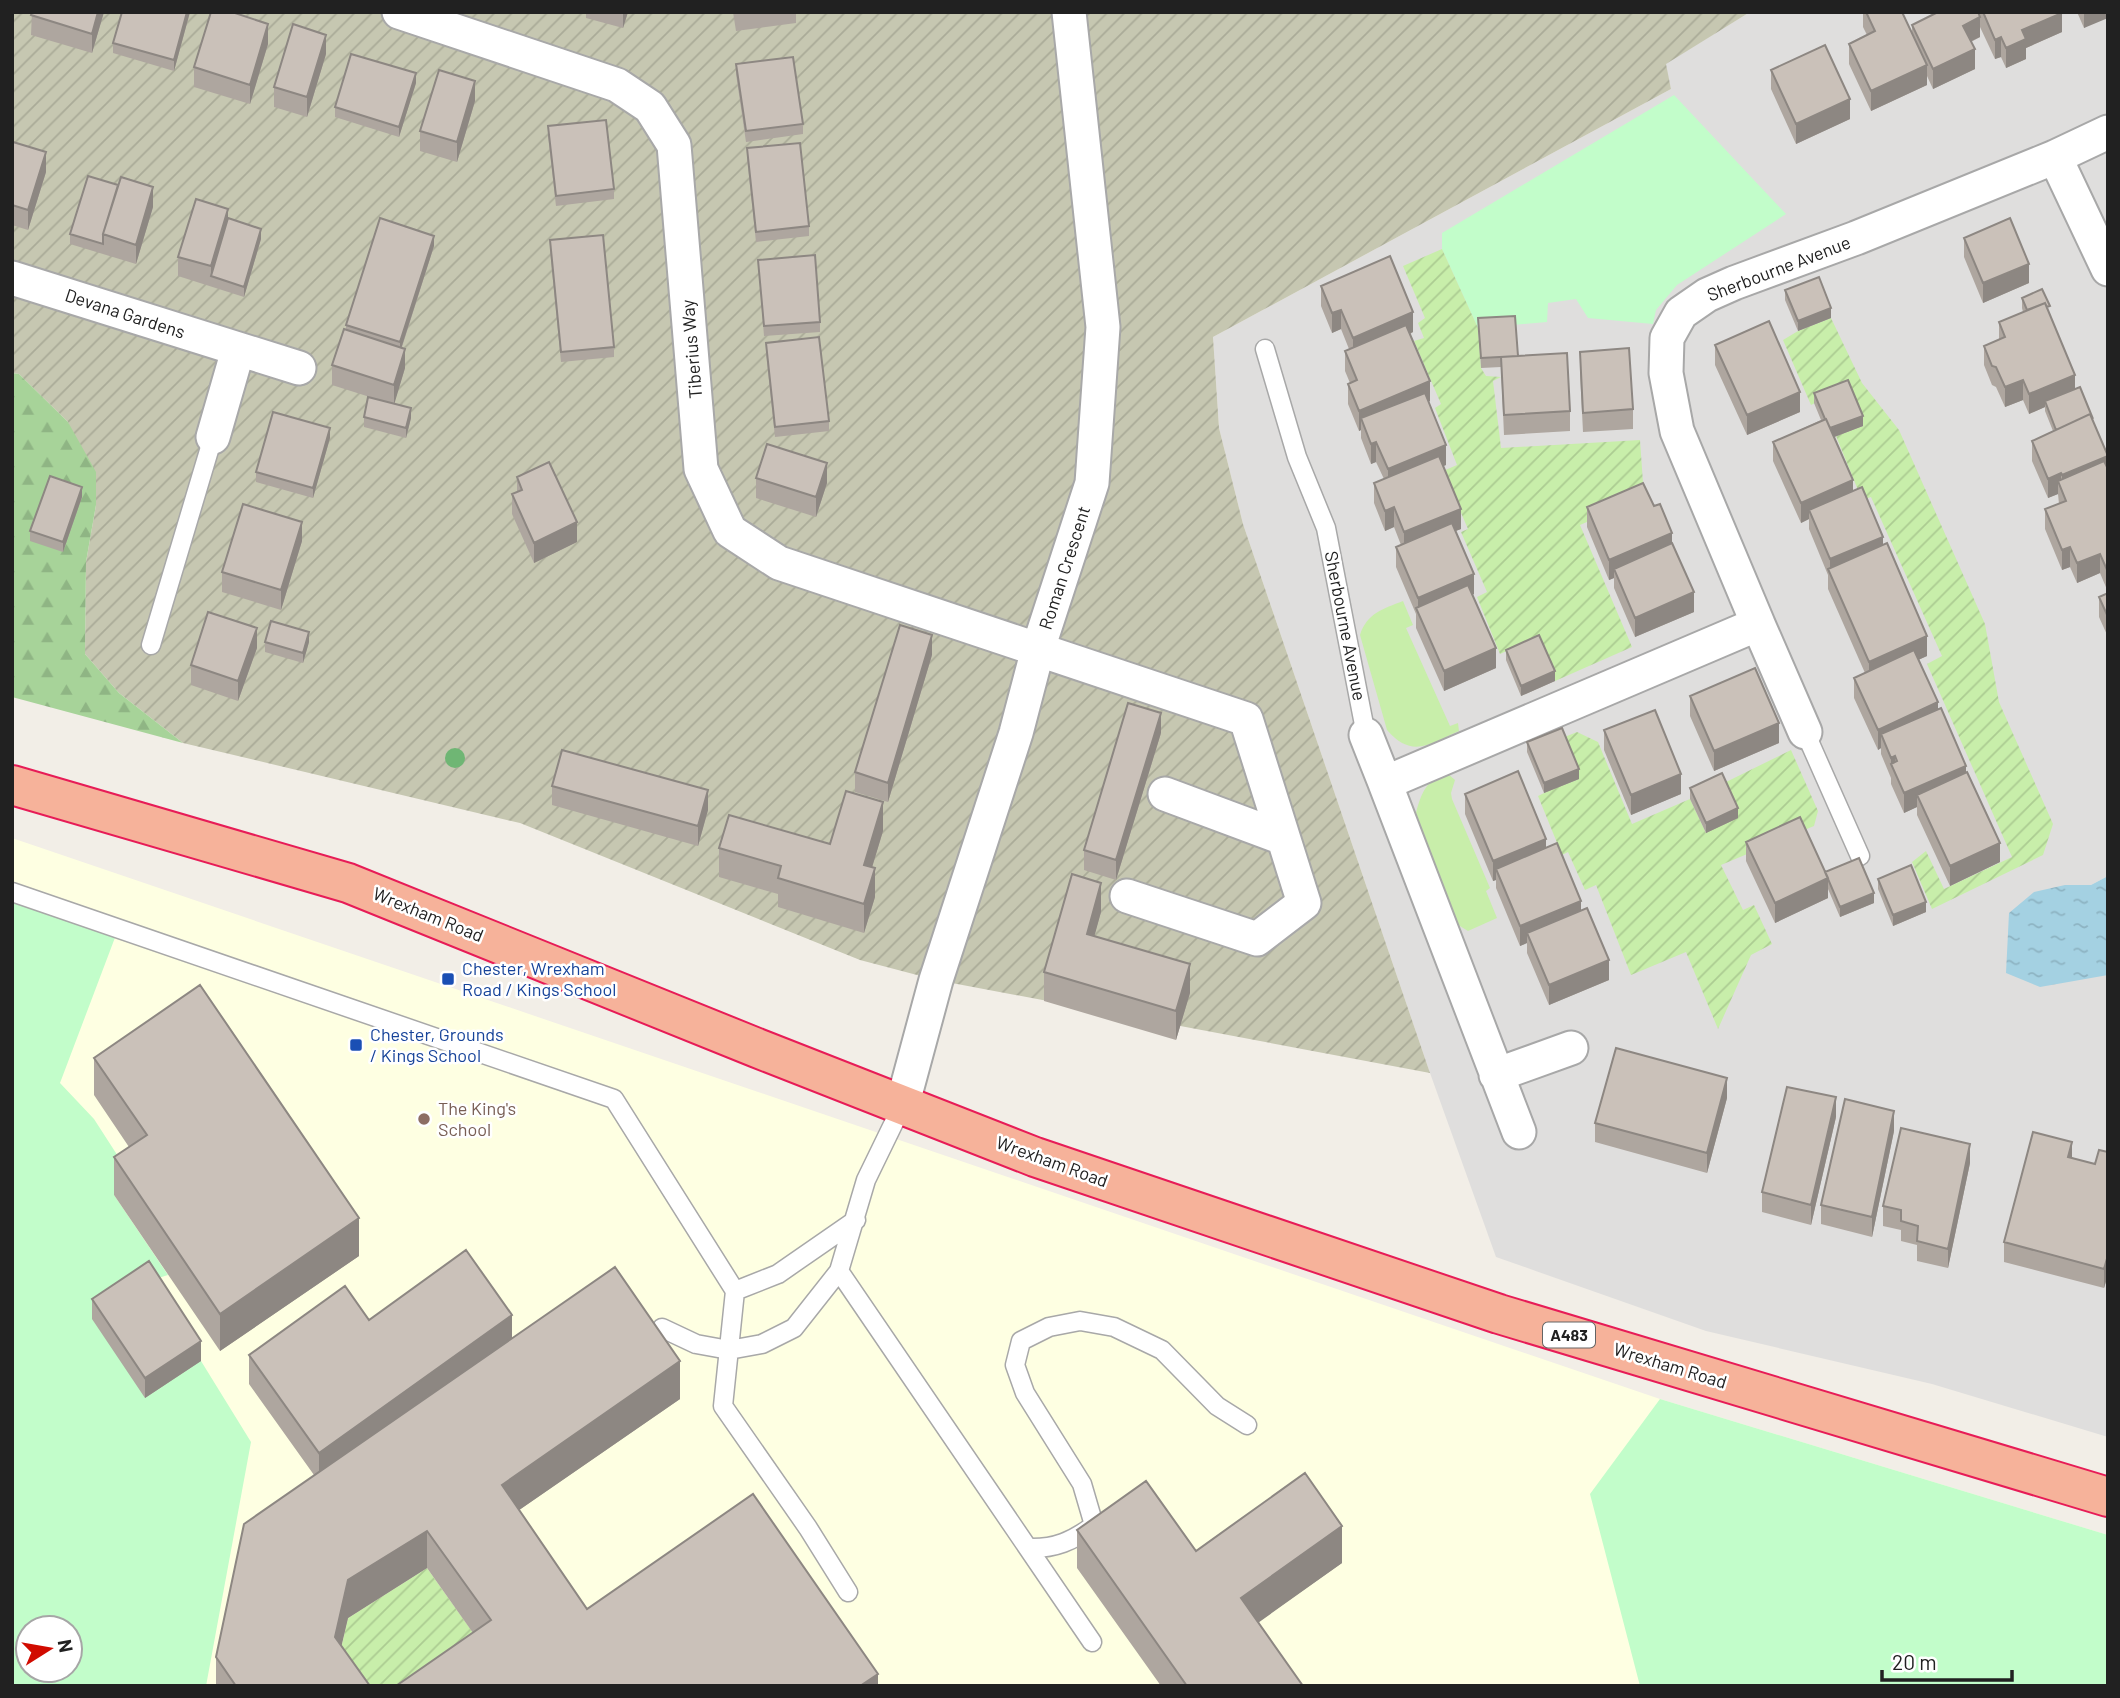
<svg xmlns="http://www.w3.org/2000/svg" width="2120" height="1698" font-family="Barlow,sans-serif">
	<style>
		.residential { fill: #dfdedd }
		.education { fill: #feffe2; fill-rule: evenodd }
		.construction { fill: url(#construction-furrows) }
		.grass { fill: #c8eeaa }
		.forest { fill: url(#forest-firs) }
		.park { fill: #c2fdca; fill-rule: evenodd }
		.garden { fill: url(#garden-furrows) }
		.water { fill: url(#water-ripples) }
		.lines { fill: none; stroke-linecap: round; stroke-linejoin: round }
		.service-casing { stroke: #a8a8a8; stroke-width: 21 }
		.minor-casing { stroke: #a8a8a8; stroke-width: 37 }
		.trunk-casing { stroke: #e71c57; stroke-width: 42 }
		.service { stroke: #fff; stroke-width: 18 }
		.minor { stroke: #fff; stroke-width: 33 }
		.trunk { stroke: #f6b29a; stroke-width: 38 }
		.tree { fill: #6fb674 }
		.wall { fill: #aea69f }
		.shaded-wall { fill: #8d8782 }
		.building { fill: #cac1b9; stroke: #8d8782; stroke-width: 2 }
		.transit-dot { fill: #1a4fb4; stroke: #fff; stroke-width: 2.5 }
		.education-dot { fill: #8d6e63; stroke: #fff; stroke-width: 2.5 }
		.labels { text-anchor: middle; stroke-width: 5; stroke-linejoin: round; paint-order: stroke }
		.shield { fill: #fff; stroke: #646464; stroke-width: 2 }
		.shield-label { font-size: 16px; font-weight: bold; fill: #212121 }
		.street-label { font-size: 18px; fill: #212121; stroke: #fff }
		.transit-label { font-size: 18px; fill: #164399; stroke: #fff; text-anchor: start }
		.education-label { font-size: 18px; fill: #785e54; stroke: #fff; text-anchor: start }
	</style>
	<defs>
		<pattern id="construction-furrows" width="10" height="10" patternUnits="userSpaceOnUse" patternTransform="scale(1.75)"><rect width="10" height="10" fill="#c6c7b1"/><path d="M-1 1l2-2M0 10L10 0M9 11l2-2" fill="none" stroke="#aaab98"/></pattern>
		<pattern id="forest-firs" width="22" height="20" patternUnits="userSpaceOnUse" patternTransform="scale(1.75)"><rect width="22" height="20" fill="#a7d399"/><path d="M5 1l3.5 6h-7zM16 11l3.5 6h-7z" fill="#8fb584"/></pattern>
		<pattern id="garden-furrows" width="10" height="10" patternUnits="userSpaceOnUse" patternTransform="scale(1.75)"><rect width="10" height="10" fill="#c8eeaa"/><path d="M-1 1l2-2M0 10L10 0M9 11l2-2" fill="none" stroke="#accc92"/></pattern>
		<pattern id="water-ripples" width="26" height="14" patternUnits="userSpaceOnUse" patternTransform="scale(1.75)"><rect width="26" height="14" fill="#a4d1e2"/><path d="M2 4q2-2 4 0t4 0M15 11q2-2 4 0t4 0" fill="none" stroke="#8db3c2"/></pattern>
	</defs>
	<rect width="100%" height="100%" fill="#f2eee7"/>
	<path class="residential" d="M1750 12H2108V876L2091 885H2065L2108 975V1437L1932 1384 1706 1331 1496 1257 1430 1073 1243 524 1219 428 1213 337 1671 89 1665 64Z"/>
	<path class="education" d="M12 838 1660 1399 2108 1535V1686H12ZM28 1628H70V1670H28Z"/>
	<path class="construction" d="M12 12H1750L1666 64 1671 89 1213 337 1219 428 1243 524 1430 1073 936 980 860 960 520 823 183 743 119 693 85 654 86 562 96 505 68 422 19 374 12 373Z"/>
	<path class="grass" d="M1403 601 1413 625 1406 628 1450 726 1458 723 1459 731C1430 744 1412 759 1387 730L1360 635C1367 613 1383 609 1403 601Z
		M1447 773 1455 780 1451 793 1452 799 1490 888 1486 891 1497 918 1468 931 1455 923 1416 813C1421 793 1427 779 1447 773Z"/>
	<path class="forest" d="M12 373 19 374 68 422 96 472V505L86 562 85 654 119 693 183 743 12 697Z"/>
	<path class="park" d="M1674 95 1786 214 1677 285 1656 310 1653 324 1588 318 1576 299 1548 303 1547 322 1478 328 1442 249V233Z
		M12 892 119 927 60 1083 94 1119 134 1181 114 1195 168 1275 149 1281 201 1361 251 1442 206 1686H12ZM28 1628H70V1670H28Z
		M1660 1399 2108 1535V1686H1640L1590 1494Z"/>
	<path class="garden" d="M1442 249 1478 328 1481 368 1486 376 1501 377 1493 381 1501 448 1640 440 1644 497 1580 525 1632 647 1555 681 1536 638 1500 654 1477 597 1487 592 1461 532 1468 529 1443 471 1457 465 1435 408 1441 404 1414 341 1424 338 1418 323 1425 318 1403 266Z
		M1831 318 1862 383 1899 430 1985 624 1999 702 2053 824 2043 855 1932 909 1912 862 1926 851 1944 889 2012 857 1927 664 1942 656 1871 497 1862 500 1836 436 1863 426 1815 403 1811 405 1783 340 1798 331Z
		M1577 732 1598 742 1632 824 1690 799 1706 833 1722 784 1791 750 1818 811 1814 826 1721 865 1743 910 1754 905 1772 944 1751 955 1718 1029 1686 952 1631 975 1596 885 1585 890 1568 852 1562 855 1538 796 1544 793 1562 738Z
		M427 1568 491 1658 450 1686H343L335 1674 348 1618Z"/>
	<path class="water" d="M2108 876V975L2040 987 2006 973 2009 913 2034 892 2065 885H2091Z"/>
	<g class="lines">
		<defs>
			<path id="service" d="M1265 349 1297 457 1326 528 1366 735
				M151 645 213 437
				M1805 732 1860 856
				M12 892 614 1099 735 1291 723 1406 808 1528 848 1592
				M902 1106 866 1180 839 1271 1092 1642
				M735 1291 778 1274 856 1220
				M662 1328 696 1344 729 1350 762 1344 794 1328 839 1271
				M1028 1548C1055 1549 1073 1541 1094 1525L1082 1484 1025 1393 1015 1365 1021 1341 1049 1327 1080 1321 1114 1327 1162 1350 1217 1406 1247 1425"/>
			<path id="minor" d="M399 12 617 85 650 107 674 145 701 469 730 531 779 563 1246 719 1304 903 1257 939 1127 896
				M2055 157 2108 269
				M12 278 299 368
				M213 437 238 350
				M1758 624 1805 732
				M1366 735 1385 783
				M1165 794 1283 838
				M1496 1075 1571 1048
				M902 1106 936 980 1016 733 1038 649 1092 483 1103 327 1069 12
				M1519 1132 1385 783 1758 624 1677 431 1666 373 1667 338 1681 313 1707 295 1734 283 1856 238 2055 157 2108 132"/>
			<path id="trunk" d="M12 785 348 883 757 1048 1035 1157 1499 1314 2108 1497"/>
		</defs>
		<use href="#service" class="service-casing"/>
		<use href="#minor" class="minor-casing"/>
		<use href="#trunk" class="trunk-casing"/>
		<use href="#service" class="service"/>
		<use href="#minor" class="minor"/>
		<use href="#trunk" class="trunk"/>
	</g>
	<circle class="tree" cx="455" cy="758" r="10"/>
	<path class="wall" d="M32 12H104L92 53 31 35Z
		M190 12 174 71 113 53V43Z
		M586 12H628L623 28 586 18Z
		M733 12H796V23L736 31Z
		M1863 12H1902L1912 33V25L1938 12H2062V32L2026 48V59L2006 68 2001 57 1995 59 1980 27V37L1971 42 1975 69 1933 89 1927 76V85L1871 111 1849 64V44L1867 35 1863 27Z
		M2077 12H2108L2084 28Z
		M268 44 250 104 194 87V67Z
		M326 54 307 117 274 107V87Z
		M736 64 803 124V134L746 142 736 74Z
		M1771 70 1850 119 1796 144 1771 89Z
		M416 83 399 137 335 117V107Z
		M475 101 457 162 420 151V131Z
		M548 126 614 189V199L556 206 548 136Z
		M12 145 46 172 28 230 12 225Z
		M747 148 809 226V236L756 242 747 158Z
		M118 185 153 207 136 264 70 244V234Z
		M228 218 261 239 244 297 178 276V257Z
		M1964 238 2029 283 1983 303 1964 257Z
		M550 240 614 347V357L561 362 550 250Z
		M434 246 402 347 405 368 394 403 411 418 406 438 364 427V417L373 398 332 385V365L346 330V325Z
		M758 260 820 322V332L764 336Z
		M1321 286 1413 332 1410 334 1430 401 1428 402 1446 465 1443 466 1461 529 1455 531 1474 594 1472 595 1496 668 1444 691 1416 628V614L1396 567V547L1401 545 1394 527 1385 531 1374 503V483L1384 479 1376 462 1371 464 1361 438V430L1359 431 1348 404V384L1350 383 1345 371V351L1349 349 1341 329 1332 333 1321 306Z
		M1785 290 1831 318 1798 331 1785 300Z
		M2022 298 2050 314 2075 389 2093 421 2108 456V592L2100 573 2077 583 2070 567 2062 570 2045 529V509L2059 504 2058 494 2048 498 2032 461V441L2053 431 2045 411V407L2029 414 2023 400 2005 407 1996 387 1992 385 1984 365V346L1999 340V322L2023 312 2022 308Z
		M1478 318 1518 356 1570 411V431L1504 435 1501 367 1481 368Z
		M766 343 829 421V431L775 437 766 353Z
		M1715 345 1800 412 1747 435 1715 365Z
		M1580 352 1633 409V429L1583 432 1580 372Z
		M1814 393 1863 426 1834 437 1853 491 1883 545 1927 656 1918 660 1938 710 1966 773 2000 862 1950 886 1917 815V807L1904 813 1891 784V778L1881 754V748L1878 750 1854 698V678L1865 673 1828 589V575L1809 529V519L1801 523 1773 461V442L1821 420 1814 403Z
		M330 438 313 498 256 482V472Z
		M517 477 577 542 534 563 512 514V494L517 492Z
		M756 478 827 483 816 517 756 498Z
		M82 497 63 552 30 541V531Z
		M1654 506 1672 543 1694 612 1635 637 1614 588V578L1609 580 1587 527V507Z
		M302 541 281 610 222 592V572Z
		M2108 593V637L2099 617V597Z
		M265 642H309L303 663 265 652Z
		M257 648 238 701 191 685V665Z
		M1506 650 1555 681 1521 696 1506 660Z
		M932 655 888 802 855 792V772Z
		M1690 696 1779 743 1714 771 1690 716Z
		M1604 730 1681 794 1631 815 1604 750Z
		M1161 733 1116 880 1084 870V850Z
		M1527 742 1579 779 1544 793 1527 752Z
		M552 786 708 810 698 846 552 805Z
		M1690 788 1738 818 1706 833 1690 799Z
		M1465 794 1546 848 1581 910 1609 980 1549 1005 1527 953V943L1520 946 1496 888V880L1493 881 1465 814Z
		M883 831 872 867 875 897 864 933 778 907V894L719 877V848L830 844Z
		M1746 842 1825 872 1874 903 1840 917 1828 889V898L1775 923 1746 861Z
		M1878 879 1926 912 1893 926 1878 889Z
		M1101 912 1094 936 1190 993 1176 1040 1044 1001V972Z
		M94 1058 359 1256 220 1351 114 1195V1157L129 1147 94 1095Z
		M1727 1098 1707 1173 1595 1142V1123Z
		M1836 1117 1811 1225 1762 1212V1192Z
		M1894 1131 1872 1237 1821 1224V1205Z
		M2108 1152V1275L2104 1288 2004 1262V1242L2072 1158 2095 1164Z
		M1970 1163 1948 1268 1917 1261V1245L1901 1241V1230L1883 1226V1206Z
		M92 1299 201 1361 145 1398 92 1319Z
		M369 1320 512 1338 680 1399 519 1510 587 1609 878 1686 473 1633 427 1568 348 1618 341 1646 370 1686H216V1657L314 1475 249 1384V1355Z
		M1077 1530 1196 1551 1342 1563 1258 1622 1303 1686H1161L1077 1568Z"/>
	<path class="shaded-wall" d="M98 12H104L92 53V34Z
		M187 12H190L174 71V60Z
		M623 12H628L623 28Z
		M2084 12H2108V18L2084 28Z
		M2062 13V32L2026 48V59L2006 68V48L2022 30Z
		M1980 17V37L1963 45V26Z
		M268 24V44L250 104V85Z
		M326 35V54L307 117V97Z
		M2001 37V57L1995 59V40Z
		M1975 49V69L1933 89V69Z
		M1927 65V85L1871 111V91Z
		M416 73V83L399 137V127Z
		M475 81V101L457 162V142Z
		M1850 99V119L1796 144V124Z
		M46 152V172L28 230V210Z
		M153 187V207L136 264V245Z
		M228 209V228L211 276V286V266Z
		M261 229V239L244 297V287Z
		M434 236V246L400 352V342Z
		M2029 264V283L1983 303V283Z
		M1831 308V318L1798 331V321Z
		M1341 310V329L1332 333V313Z
		M1413 312V332L1353 358V338Z
		M405 349V368L394 405V385Z
		M2075 375V395L2045 401V407L2029 414V394Z
		M2023 380V400L2005 407V387Z
		M1430 381V401L1365 429 1361 418V430L1359 431V411Z
		M1800 392V412L1747 435V415Z
		M411 408V418L406 438V428Z
		M1863 416V426L1829 439V429Z
		M330 428V438L313 498V488Z
		M1376 442V462L1371 464V444Z
		M1446 445V465L1388 489V469Z
		M2108 456V475L2062 491V475Z
		M827 463V483L816 517V497Z
		M2061 473V490L2058 481V494L2048 498V479Z
		M1853 480V500L1809 510V519L1801 523V503Z
		M82 487V497L63 552V542Z
		M1394 507V527L1385 531V511Z
		M1461 509V529L1404 551V532Z
		M302 522V541L281 610V590Z
		M577 522V542L534 563V543Z
		M1672 533V553L1614 569V578L1609 580V560Z
		M1883 537V557L1830 573V559Z
		M2070 547V567L2062 570V550Z
		M2100 554V573L2077 583V563Z
		M1474 574V594L1420 617 1418 612V598Z
		M1694 592V612L1635 637V618Z
		M257 628V648L238 701V681Z
		M309 632V642L303 663V653Z
		M932 635V655L888 802V783Z
		M1927 636V656L1869 682V662Z
		M1496 648V668L1444 691V671Z
		M1555 671V681L1521 696V686Z
		M1938 702V722L1881 734V748L1878 750V730Z
		M1161 713V733L1116 880V860Z
		M1779 723V743L1714 771V751Z
		M1895 756V773L1891 764V778V758Z
		M1966 766V786L1917 795V807L1904 813V793Z
		M1579 769V779L1544 793V783Z
		M1681 774V794L1631 815V795Z
		M708 790V810L698 846V826Z
		M883 802V831L864 894V865Z
		M1738 808V818L1706 833V823Z
		M1546 839V859L1496 869V880L1493 881V861Z
		M2000 843V862L1950 886V866Z
		M875 868V897L864 933V904Z
		M1828 878V898L1775 923V903Z
		M1101 883V912L1087 963V934Z
		M1874 893V903L1840 917V907Z
		M1581 901V921L1527 933V943L1520 946V926Z
		M1926 902V912L1893 926V915Z
		M1609 960V980L1549 1005V985Z
		M1190 964V993L1176 1040V1011Z
		M1727 1078V1098L1707 1173V1153Z
		M1836 1097V1117L1811 1225V1205Z
		M1894 1111V1131L1872 1237V1217Z
		M2072 1142V1162L2068 1157Z
		M1970 1144V1163L1948 1268V1249Z
		M359 1218V1256L220 1351V1314Z
		M2108 1255V1275L2104 1288V1269Z
		M512 1315V1344L319 1482V1453Z
		M201 1341V1361L145 1398V1378Z
		M680 1361V1399L502 1522V1485Z
		M1342 1526V1563L1241 1635V1598Z
		M427 1531V1568L348 1618 335 1674V1637L348 1580Z
		M878 1674V1686H860Z"/>
	<path class="building" d="M32 12H98L92 34 31 15Z
		M122 12H187L174 60 113 43Z
		M211 12H232L268 24 250 85 194 67Z
		M1866 12H1902L1927 65 1871 91 1849 44 1875 31Z
		M1938 12H1978L1980 17 1963 26 1975 49 1933 69 1912 25Z
		M1983 12H2062V13L2022 30 2026 39 2006 48 2001 37 1995 40Z
		M293 24 326 35 307 97 274 87Z
		M1825 45 1850 99 1796 124 1771 70Z
		M351 54 416 73 399 127 335 107Z
		M793 57 803 124 746 131 736 64Z
		M439 70 475 81 457 142 420 131Z
		M606 120 614 189 556 196 548 126Z
		M13 142 46 152 28 210 12 205Z
		M800 143 809 226 756 232 747 148Z
		M88 176 118 185 103 234V244L70 234Z
		M121 177 153 187 136 245 103 234Z
		M196 199 228 209 211 266 178 257Z
		M228 218 261 229 244 287 211 276Z
		M380 218 434 236 400 342 346 325Z
		M2010 218 2029 264 1983 283 1964 238Z
		M603 235 614 347 561 352 550 240Z
		M815 255 820 322 764 326 758 260Z
		M1390 256 1413 312 1353 338 1341 310 1332 313 1321 286Z
		M1819 277 1831 308 1798 321 1785 290Z
		M2042 289 2050 306 2047 307 2045 303 2027 310 2022 298Z
		M2045 303 2075 375 2029 394 2023 380 2005 387 1996 367 1992 366 1984 346 2005 337 1999 322Z
		M1515 316 1518 356 1481 358 1478 318Z
		M1769 321 1800 392 1747 415 1715 345Z
		M1406 325 1430 381 1359 411 1348 384 1357 380 1345 351Z
		M344 329 405 349 394 385 332 365Z
		M819 337 829 421 775 427 766 343Z
		M1629 348 1633 409 1583 413 1580 352Z
		M1567 353 1570 411 1504 415 1501 357Z
		M1848 380 1863 416 1830 428 1826 419H1825L1814 393Z
		M2080 387 2093 419 2090 414 2056 430 2045 401Z
		M1425 393 1446 445 1388 469 1376 442 1371 444 1361 418Z
		M368 397 411 408 406 428 364 417Z
		M273 412 330 428 313 488 256 472Z
		M2090 414 2108 456 2062 475 2061 473 2048 479 2032 441Z
		M1826 419 1853 480 1801 503 1773 442Z
		M767 444 827 463 816 497 756 478Z
		M1439 456 1461 509 1404 532 1394 507 1385 511 1374 483Z
		M2104 461 2108 469V572L2100 554 2077 563 2070 547 2062 550 2045 509 2066 501 2058 481Z
		M549 462 577 522 534 543 512 494 522 490 517 477Z
		M50 476 82 487 63 542 30 531Z
		M1643 483 1654 506 1660 504 1672 533 1609 560 1587 507Z
		M1862 487 1883 537 1830 559 1809 510Z
		M243 504 302 522 281 590 222 572Z
		M1452 523 1474 574 1418 598 1396 547Z
		M1672 543 1694 592 1635 618 1614 569Z
		M1887 543 1927 636 1869 662 1828 569Z
		M1468 585 1496 648 1444 671 1416 608Z
		M2108 593V617L2099 597Z
		M208 612 257 628 238 681 191 665Z
		M271 621 309 632 303 653 265 642Z
		M900 625 932 635 888 783 855 772Z
		M1539 635 1555 671 1521 686 1506 650Z
		M1914 650 1938 702 1878 730 1854 678Z
		M1755 668 1779 723 1714 751 1690 696Z
		M1128 703 1161 713 1116 860 1084 850Z
		M1941 708 1966 766 1904 793 1891 764 1897 761 1895 756 1891 758 1881 734Z
		M1655 710 1681 774 1631 795 1604 730Z
		M1562 728 1579 769 1544 783 1527 742Z
		M562 750 708 790 698 826 552 786Z
		M1518 771 1546 839 1493 861 1465 794Z
		M1967 772 2000 843 1950 866 1917 795Z
		M1722 773 1738 808 1706 823 1690 788Z
		M846 791 883 802 864 865 875 868 864 904 778 878 781 866 719 848 729 815 830 844Z
		M1800 817 1828 878 1775 903 1746 842Z
		M1557 843 1581 901 1520 926 1496 869Z
		M1859 858 1874 893 1840 907 1825 872Z
		M1911 865 1926 902 1893 915 1878 879Z
		M1072 874 1101 883 1087 934 1190 964 1176 1011 1044 972Z
		M1587 908 1609 960 1549 985 1527 933Z
		M200 985 359 1218 220 1314 114 1157 147 1135 94 1058Z
		M1616 1048 1727 1078 1707 1153 1595 1123Z
		M1787 1087 1836 1097 1811 1205 1762 1192Z
		M1845 1099 1894 1111 1872 1217 1821 1205Z
		M1901 1128 1970 1144 1948 1249 1917 1241 1918 1226 1901 1221V1210L1883 1206Z
		M2033 1132 2072 1142 2068 1157 2095 1164 2099 1150 2108 1152V1255L2104 1269 2004 1242Z
		M466 1250 512 1315 319 1453 249 1355 345 1286 369 1320Z
		M149 1261 201 1341 145 1378 92 1299Z
		M615 1267 680 1361 502 1485 587 1609 753 1494 878 1674 860 1686H396L491 1620 427 1531 348 1580 335 1637 370 1686H236L216 1657 244 1524Z
		M1305 1473 1342 1526 1241 1598 1303 1686H1187L1077 1530 1146 1481 1196 1551Z"/>
	<g class="transit-dot">
		<rect x="441" y="972" width="14" height="14" rx="3.5"/>
		<rect x="349" y="1038" width="14" height="14" rx="3.5"/>
	</g>
	<circle class="education-dot" cx="424" cy="1119" r="7"/>
	<g class="labels">
		<rect class="shield" x="1543" y="1322.5" width="52" height="25" rx="5"/>
		<g class="shield-label">
			<text x="1569" y="1341">A483</text>
		</g>
		<g class="street-label">
			<text transform="translate(1779 269) rotate(-21)" y="6">Sherbourne Avenue</text>
			<text transform="translate(125 314) rotate(18)" y="6">Devana Gardens</text>
			<text transform="translate(692 349) rotate(-95)" y="6">Tiberius Way</text>
			<text transform="translate(1065 568) rotate(-72)" y="6">Roman Crescent</text>
			<text transform="translate(1345 626) rotate(79)" y="6">Sherbourne Avenue</text>
			<text transform="translate(428 915) rotate(22)" y="6">Wrexham Road</text>
			<text transform="translate(1052 1162) rotate(20)" y="6">Wrexham Road</text>
			<text transform="translate(1670 1366) rotate(17)" y="6">Wrexham Road</text>
		</g>
		<g class="transit-label">
			<text x="462" y="975">Chester, Wrexham<tspan x="462" dy="21">Road / Kings School</tspan></text>
			<text x="370" y="1041">Chester, Grounds<tspan x="370" dy="21">/ Kings School</tspan></text>
		</g>
		<g class="education-label">
			<text x="438" y="1115">The King's<tspan x="438" dy="21">School</tspan></text>
		</g>
	</g>
	<rect width="2120" height="1698" fill="none" stroke="#212121" stroke-width="28"/>
	<g transform="translate(49 1649) rotate(79)"><circle r="33" fill="#ffffff" stroke="#a6a6a6" stroke-width="2"/>
	<path d="M0-5L12 26L0 18L-12 26Z" fill="#d10b00"/>
	<text y="-10" font-size="19" font-weight="bold" text-anchor="middle" fill="#212121">N</text>
	</g>
	<path d="M1882 1670v10h130v-10" fill="none" stroke="#212121" stroke-width="3.5"/>
	<text x="1892" y="1670" font-size="21" fill="#212121" stroke="#ffffff" stroke-width="5" paint-order="stroke">20 m</text>
</svg>
